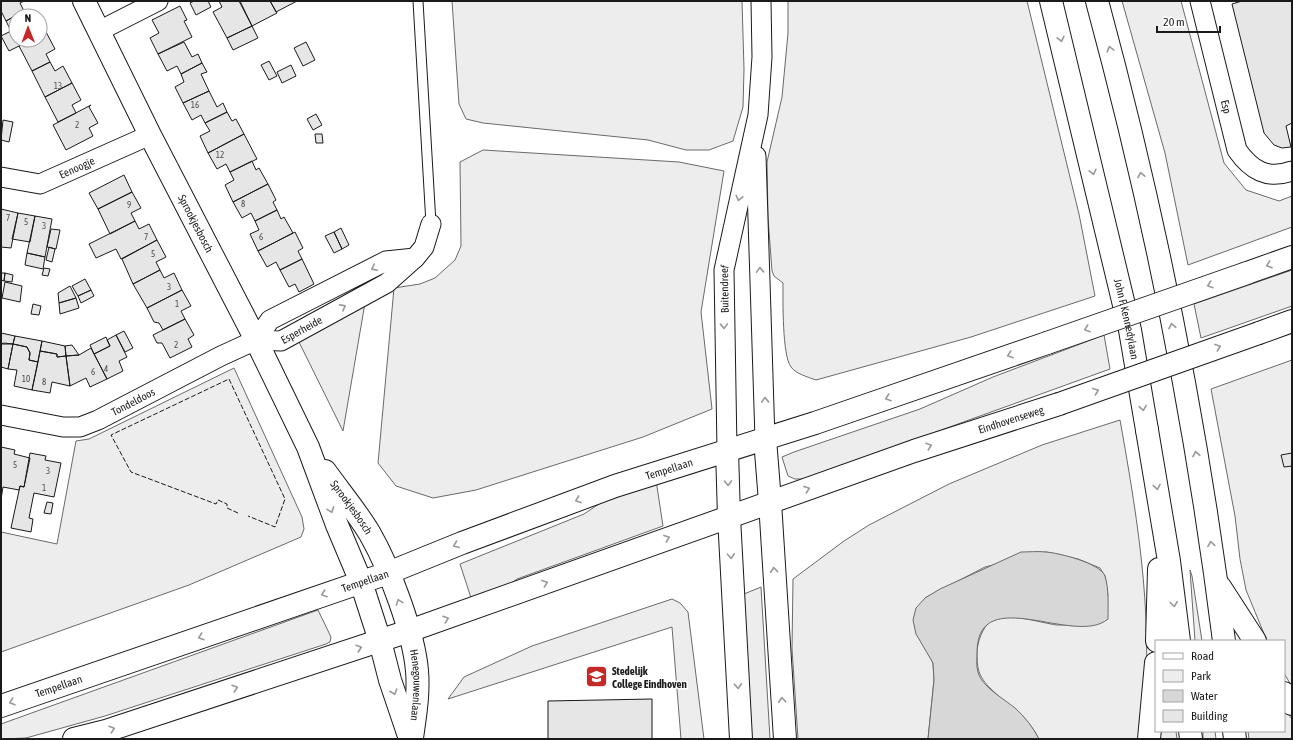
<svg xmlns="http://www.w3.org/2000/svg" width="1293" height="740" font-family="'Asap Condensed',sans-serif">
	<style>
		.green { fill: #ededed; stroke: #6a6a6a }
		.water { fill: #d7d7d7; stroke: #6a6a6a }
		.building { fill: #e6e6e6; stroke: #1a1a1a }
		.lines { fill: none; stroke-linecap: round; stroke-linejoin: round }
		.service-casing { stroke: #1a1a1a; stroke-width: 11 }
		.minor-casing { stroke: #1a1a1a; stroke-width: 21 }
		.tertiary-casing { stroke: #1a1a1a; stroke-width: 24 }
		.secondary-casing { stroke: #1a1a1a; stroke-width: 24 }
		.primary-casing { stroke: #1a1a1a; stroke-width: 24 }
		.trunk-casing { stroke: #1a1a1a; stroke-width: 24 }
		.service { stroke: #fff; stroke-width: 9 }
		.minor { stroke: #fff; stroke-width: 19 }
		.tertiary { stroke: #fff; stroke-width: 22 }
		.secondary { stroke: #fff; stroke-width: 22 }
		.primary { stroke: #fff; stroke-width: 22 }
		.trunk { stroke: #fff; stroke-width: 22 }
		.secondary-bridge-casing { stroke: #1a1a1a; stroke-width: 24; stroke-linecap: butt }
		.secondary-bridge { stroke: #fff; stroke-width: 22 }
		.fence { stroke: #1a1a1a; stroke-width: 1; stroke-dasharray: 5 2; stroke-linecap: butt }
		.oneway { stroke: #989898 }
		.labels { text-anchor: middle; stroke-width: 3; stroke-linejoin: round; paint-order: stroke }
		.number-label { font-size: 9px; fill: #4d4d4d }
		.street-label { font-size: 11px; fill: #1a1a1a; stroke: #fff }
		.poi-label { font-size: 11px; font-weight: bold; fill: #1a1a1a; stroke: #fff; text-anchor: start }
	</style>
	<rect width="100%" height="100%" fill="#fff"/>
	<path class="green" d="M452 1H742L744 69 743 107 733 141 709 150H686L648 140 483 123 466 119 459 104Z
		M788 1H1027L1079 214 1095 296 971 337 816 380C808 377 796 374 791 367 782 355 783 300 783 283L774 276 772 271 768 218 767 162 782 97 788 33Z
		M1122 1H1181L1224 163 1246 190 1279 201 1292 196V227L1188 265 1165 153Z
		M483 150 679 162 724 171 701 312 712 409 643 437 476 490 433 498 396 486 378 463 394 288 420 284 435 278 455 260 461 246 460 162Z
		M1292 270V306L1201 338 1194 304Z
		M365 303 343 431 297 338Z
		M1104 335 1110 369 806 479H795L788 476 782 457 794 452 920 409 993 377Z
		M1292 360V687L1284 673V641H1267L1246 590 1240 559 1235 516 1211 389Z
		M234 368 302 517 304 529 301 537 189 585 1 652V532L57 544 76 441 89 439Z
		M1120 420C1139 526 1156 631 1141 739H1039C1027 715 1009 707 991 689 978 676 977 669 977 651 978 641 982 628 991 621 1005 611 1041 623 1057 625 1064 625 1072 625 1079 625L1108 596 1105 576 1100 568 1078 559 1046 552 985 567 925 598 927 650 933 663 934 680 928 739H798L792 649 793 579 844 541 869 525 949 484 1042 445Z
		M656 480 663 526 517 579 502 590 473 604 460 564 584 514 605 500Z
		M1190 570 1192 576 1202 641H1195Z
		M761 587 770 739H750L744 594Z
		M672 599 680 603 688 612 704 739H681L672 627 448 699 464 677 532 646Z
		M318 610 331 637 330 642 326 644 105 716 26 738 1 739V724Z
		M1284 708 1292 719V739H1249L1248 731H1284Z
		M1161 731H1176L1177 739H1160Z
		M1203 731H1215L1216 739H1203Z"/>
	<path class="water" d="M1021 552C1029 552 1038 551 1046 552 1059 553 1100 563 1105 576 1109 589 1108 605 1108 619 1075 647 979 582 977 651 977 658 976 666 978 672 981 686 1004 699 1015 708 1025 717 1033 727 1039 739H928L934 680 933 663 916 634 913 620 916 608 925 598 940 589Z"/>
	<path class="building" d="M1 1H24L20 3 24 11 6 21 1 11Z
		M194 1H208L211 7 196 15 190 3Z
		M219 1H239L252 26 227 38 213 12 222 7Z
		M240 1H270L277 13 252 26Z
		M270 1H297L276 12Z
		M1242 1H1292V123L1286 126 1291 147 1282 148 1274 145 1264 133 1232 4Z
		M180 6 187 20 184 21 192 37 158 54 150 38 159 33 152 20Z
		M24 11 27 16H16V40H31L9 51 1 36 11 31 6 21Z
		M40 21 46 32 40 35Z
		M252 26 258 38 233 50 227 38Z
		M46 32 55 49 46 54 50 62 32 71 19 46 31 40H40V35Z
		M184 42 192 57 198 54 202 63 181 74 177 66 167 71 158 54Z
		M306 42 315 60 303 66 294 48Z
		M269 61 277 76 269 80 261 65Z
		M50 62 55 71 63 66 72 83 45 97 32 71Z
		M202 63 207 72 201 74 209 91 183 103 175 87 184 82 181 74Z
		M291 65 296 76 282 83 277 72Z
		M72 83 81 100 72 105 76 113 58 122 45 97Z
		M209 91 217 107 223 103 227 112 205 123 201 115 192 120 183 103Z
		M91 105 89 107 98 123 89 128 93 136 66 150 53 125Z
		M227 112 232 121 236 119 244 134 208 153 200 136 210 131 205 123Z
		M316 114 322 125 313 130 307 119Z
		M3 120 13 122 9 142 1 140Z
		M244 134 257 159 230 172 226 164 217 169 208 153Z
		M315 134H322L323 143H316Z
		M252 161 256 170 259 168 268 184 233 202 225 185 234 180 230 172Z
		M124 175 132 192 98 209 89 193Z
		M268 184 276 200 273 202 277 210 255 221 251 213 242 218 233 202Z
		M132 192 141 208 131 213 135 221 110 234 98 209Z
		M1 209 18 213 11 248 1 247Z
		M277 210 281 219 284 217 293 233 258 251 250 234 259 230 255 221Z
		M18 213 35 216 30 242 12 239Z
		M35 216 52 219 45 257 27 253Z
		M135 221 139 229 149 224 157 240 121 259 116 249 96 258 89 244Z
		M341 228 349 245 342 249 334 232Z
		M51 229 60 230 56 249 47 247Z
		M295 232 303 248 298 251 302 259 280 270 276 262 267 267 258 251Z
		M334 232 342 249 334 253 325 236Z
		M157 240 166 257 156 262 160 270 133 284 122 259Z
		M49 247 55 249 52 262 46 260Z
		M27 253 45 257 43 269 25 265Z
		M302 259 314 284 299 292 295 284 289 287 280 270Z
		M44 268 50 269 48 276 42 275Z
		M160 270 164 278 174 273 182 290 147 308 133 284Z
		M1 273H5L4 281 1 280Z
		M5 273 13 275 12 282 4 281Z
		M85 279 91 290 78 296 72 286Z
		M5 282 22 286 20 302 2 298Z
		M70 286 76 298 59 303 58 293Z
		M91 290 94 296 81 303 78 296Z
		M182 290 191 306 181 311 185 319 163 330 159 323 154 322 147 308Z
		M76 298 79 308 60 314 59 303Z
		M33 304 41 306 39 315 31 314Z
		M185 319 194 335 188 339 192 347 170 358 162 343H157L153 335Z
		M124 331 133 348 125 352 116 335Z
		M1 333 15 336 13 344H1Z
		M116 335 127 357 119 361 123 371 107 379 94 354 110 346 107 340Z
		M15 336 42 341 38 362 29 360 30 353 27 347 13 344Z
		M106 337 110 346 94 354 90 345Z
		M42 341 65 346 66 356 57 357V354L40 351Z
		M4 343 13 344 8 369 1 367V344Z
		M13 344 27 347 30 353 29 360 38 362 32 390 14 386 17 370 8 369Z
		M72 345 79 355 66 356 65 346Z
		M91 348 107 379 90 387 86 378 70 386 66 356 79 355Z
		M40 351 57 354V357L66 356 70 386 52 382 50 393 32 390Z
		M1 447 15 450 14 454 30 458 24 487 20 486 19 490 3 487 1 499Z
		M30 453 46 456 45 460 61 463 54 497 34 493 29 518 33 519 31 532 11 528 20 486 24 487Z
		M1292 453V466L1284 467 1281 455Z
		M47 502 53 503 51 514 44 513Z
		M652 699V739H548V701Z"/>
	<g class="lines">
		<defs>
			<path id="service" d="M418 1 431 224"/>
			<g id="minor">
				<path id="s1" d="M1200 1 1237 150C1251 170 1267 180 1292 171"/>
				<path d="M99 31 158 1"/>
				<path d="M756 156 765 439"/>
				<path id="s2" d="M1 177 40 184 150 135"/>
				<path d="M415 258 424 247 431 224"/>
				<path id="s3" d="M1 415 63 427H80L98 420 221 356 256 340 281 341 387 283 415 258 386 261 270 320 256 340"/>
				<path id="s4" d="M727 450 724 270 758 115 762 57 761 1"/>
			</g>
			<g id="tertiary">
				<path id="s5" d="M84 1 150 135 256 340 308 447 337 525 361 582 380 641 390 680 410 739"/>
				<path id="s6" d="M325 471C340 492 357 512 370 534 389 567 414 633 417 671 419 694 415 716 412 738"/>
			</g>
			<g id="secondary">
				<path d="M1247 273 1292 257"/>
				<path d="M1259 333 1292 321"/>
				<path d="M765 439 770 502"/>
				<path d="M727 450 729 517"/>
				<path id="s7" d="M1 706 388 573 462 543 615 486 815 423 1047 343"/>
				<path id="s8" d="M74 739 106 731 409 631 914 451 1059 404"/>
			</g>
			<path id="primary" d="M1147 430 1169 561 1179 641
				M770 502 785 739
				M729 517 741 739
				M1157 641 1159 569
				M1190 731 1191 739
				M1149 739 1156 663"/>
			<g id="trunk">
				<path id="s9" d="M1051 1 1130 330 1147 430"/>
				<path d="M1097 1C1154 211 1197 425 1224 641"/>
				<path d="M1220 587 1255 641"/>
				<path d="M1284 693 1292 704"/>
				<path d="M1234 731 1235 739"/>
			</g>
		</defs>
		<use href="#service" class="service-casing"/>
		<use href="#minor" class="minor-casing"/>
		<use href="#tertiary" class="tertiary-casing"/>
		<use href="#secondary" class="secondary-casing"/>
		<use href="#primary" class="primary-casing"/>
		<use href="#trunk" class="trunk-casing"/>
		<use href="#service" class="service"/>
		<use href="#minor" class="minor"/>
		<use href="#tertiary" class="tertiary"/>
		<use href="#secondary" class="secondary"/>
		<use href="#primary" class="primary"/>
		<use href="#trunk" class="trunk"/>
		<defs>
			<path id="secondary-bridge" d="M1047 343 1247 273
				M1059 404 1259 333"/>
		</defs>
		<use href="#secondary-bridge" class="secondary-bridge-casing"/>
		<use href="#secondary-bridge" class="secondary-bridge"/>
		<path class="fence" d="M238 513 227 508V504L218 500 216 504 131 472 111 435 229 379 285 499 275 527 248 516"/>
	</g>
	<defs><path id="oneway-chevron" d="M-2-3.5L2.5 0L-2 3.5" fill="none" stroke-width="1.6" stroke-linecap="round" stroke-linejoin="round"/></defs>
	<g class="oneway">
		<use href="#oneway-chevron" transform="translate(1061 39) rotate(77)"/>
		<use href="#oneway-chevron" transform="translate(1110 49) rotate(-105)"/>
		<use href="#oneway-chevron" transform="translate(1093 172) rotate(77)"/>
		<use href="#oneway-chevron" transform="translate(1141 175) rotate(-102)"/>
		<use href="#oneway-chevron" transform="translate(739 198) rotate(104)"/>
		<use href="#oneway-chevron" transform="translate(1269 265) rotate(161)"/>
		<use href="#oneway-chevron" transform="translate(374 268) rotate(153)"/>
		<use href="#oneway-chevron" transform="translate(760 270) rotate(-92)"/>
		<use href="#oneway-chevron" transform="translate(1210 285) rotate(161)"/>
		<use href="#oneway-chevron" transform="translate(343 307) rotate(-28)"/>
		<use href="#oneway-chevron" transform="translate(724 326) rotate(88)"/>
		<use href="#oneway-chevron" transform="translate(1172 326) rotate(-101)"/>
		<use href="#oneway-chevron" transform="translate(1087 329) rotate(161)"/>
		<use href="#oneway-chevron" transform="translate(1218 347) rotate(-20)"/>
		<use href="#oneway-chevron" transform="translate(1010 355) rotate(161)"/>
		<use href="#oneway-chevron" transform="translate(1096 391) rotate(-20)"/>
		<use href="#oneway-chevron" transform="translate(888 398) rotate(161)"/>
		<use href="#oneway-chevron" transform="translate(765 400) rotate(-92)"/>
		<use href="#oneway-chevron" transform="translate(1143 408) rotate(81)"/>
		<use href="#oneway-chevron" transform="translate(929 446) rotate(-18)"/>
		<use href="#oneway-chevron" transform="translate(1196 454) rotate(-100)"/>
		<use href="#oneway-chevron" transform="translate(728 483) rotate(89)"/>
		<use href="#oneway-chevron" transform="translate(1157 487) rotate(80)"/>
		<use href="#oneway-chevron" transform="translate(807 489) rotate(-20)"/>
		<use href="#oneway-chevron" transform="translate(578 500) rotate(160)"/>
		<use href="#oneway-chevron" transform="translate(331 510) rotate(70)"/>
		<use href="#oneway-chevron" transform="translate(667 538) rotate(-20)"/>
		<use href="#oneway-chevron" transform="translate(1211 544) rotate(-99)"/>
		<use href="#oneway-chevron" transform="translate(456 545) rotate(159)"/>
		<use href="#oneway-chevron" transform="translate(731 556) rotate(87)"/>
		<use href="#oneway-chevron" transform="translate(774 570) rotate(-94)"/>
		<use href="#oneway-chevron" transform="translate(545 583) rotate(-20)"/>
		<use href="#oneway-chevron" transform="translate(324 594) rotate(161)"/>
		<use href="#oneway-chevron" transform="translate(399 602) rotate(-110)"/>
		<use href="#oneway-chevron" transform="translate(1174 604) rotate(83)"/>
		<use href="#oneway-chevron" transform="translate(446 619) rotate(-19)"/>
		<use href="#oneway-chevron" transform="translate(201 637) rotate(161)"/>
		<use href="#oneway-chevron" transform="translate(359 648) rotate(-18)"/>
		<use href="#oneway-chevron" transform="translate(738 686) rotate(87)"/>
		<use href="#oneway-chevron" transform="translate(235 688) rotate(-18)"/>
		<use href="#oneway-chevron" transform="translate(394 692) rotate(71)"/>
		<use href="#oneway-chevron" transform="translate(782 700) rotate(-93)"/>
		<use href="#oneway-chevron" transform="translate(12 702) rotate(161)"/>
		<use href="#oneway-chevron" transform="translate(112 729) rotate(-18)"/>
	</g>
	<defs>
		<symbol id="school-square" viewBox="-11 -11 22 22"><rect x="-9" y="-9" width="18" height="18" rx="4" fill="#c62828" stroke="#fff"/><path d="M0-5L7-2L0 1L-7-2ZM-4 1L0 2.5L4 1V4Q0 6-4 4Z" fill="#fff"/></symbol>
	</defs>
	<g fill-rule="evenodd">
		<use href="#school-square" x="584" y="664" width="25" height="25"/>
	</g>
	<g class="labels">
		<g class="number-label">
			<text x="58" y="89">13</text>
			<text x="195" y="108">16</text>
			<text x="77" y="128">2</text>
			<text x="220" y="158">12</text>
			<text x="243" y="207">8</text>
			<text x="129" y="208">9</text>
			<text x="8" y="221">7</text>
			<text x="26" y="225">5</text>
			<text x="44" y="229">3</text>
			<text x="146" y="240">7</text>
			<text x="261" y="240">6</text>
			<text x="153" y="257">5</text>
			<text x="169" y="290">3</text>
			<text x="177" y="307">1</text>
			<text x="176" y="348">2</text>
			<text x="106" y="372">4</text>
			<text x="93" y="375">6</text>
			<text x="26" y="382">10</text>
			<text x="44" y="385">8</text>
			<text x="15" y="468">5</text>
			<text x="48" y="474">3</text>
			<text x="44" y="491">1</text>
		</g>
		<g class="street-label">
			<text dy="4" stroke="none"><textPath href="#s1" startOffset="109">Esp</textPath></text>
			<text dy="4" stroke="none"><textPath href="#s2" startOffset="80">Eenoogje</textPath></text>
			<text dy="4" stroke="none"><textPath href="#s5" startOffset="249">Sprookjesbosch</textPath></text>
			<text dy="4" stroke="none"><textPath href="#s4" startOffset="161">Buitendreef</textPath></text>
			<text dy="4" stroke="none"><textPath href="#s9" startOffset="327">John F. Kennedylaan</textPath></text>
			<text dy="4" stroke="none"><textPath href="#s3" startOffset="325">Esperheide</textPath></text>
			<text dy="4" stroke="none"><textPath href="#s3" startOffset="139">Tondeldoos</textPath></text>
			<text dy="4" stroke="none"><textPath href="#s8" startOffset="990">Eindhovenseweg</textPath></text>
			<text dy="4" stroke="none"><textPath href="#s7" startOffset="709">Tempellaan</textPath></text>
			<text dy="4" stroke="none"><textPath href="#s6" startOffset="45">Sprookjesbosch</textPath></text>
			<text dy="4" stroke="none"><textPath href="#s7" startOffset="385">Tempellaan</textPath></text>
			<text dy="4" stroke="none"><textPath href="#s6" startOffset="237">Henegouwenlaan</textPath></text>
			<text dy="4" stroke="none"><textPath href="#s7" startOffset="61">Tempellaan</textPath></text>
		</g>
		<g class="poi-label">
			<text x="612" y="675">Stedelijk<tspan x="612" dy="13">College Eindhoven</tspan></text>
		</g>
	</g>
	<rect width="1293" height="740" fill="none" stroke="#1a1a1a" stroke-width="4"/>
	<rect x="1155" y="640" width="130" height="92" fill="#ffffff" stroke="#a3a3a3"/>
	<rect x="1163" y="653" width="20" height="6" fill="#ffffff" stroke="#a3a3a3"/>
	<text x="1191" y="660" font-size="12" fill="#1a1a1a">Road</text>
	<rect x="1163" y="670" width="20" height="12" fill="#ededed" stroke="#a3a3a3"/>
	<text x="1191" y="680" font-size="12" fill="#1a1a1a">Park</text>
	<rect x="1163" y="690" width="20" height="12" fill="#d7d7d7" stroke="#a3a3a3"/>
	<text x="1191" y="700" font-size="12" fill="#1a1a1a">Water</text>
	<rect x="1163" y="710" width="20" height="12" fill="#e6e6e6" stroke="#a3a3a3"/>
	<text x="1191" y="720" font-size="12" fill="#1a1a1a">Building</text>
	<g transform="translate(28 28) rotate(359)"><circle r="19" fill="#ffffff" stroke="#a3a3a3"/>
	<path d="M0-3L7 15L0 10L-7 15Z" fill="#c62828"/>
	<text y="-6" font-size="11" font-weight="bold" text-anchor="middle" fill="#1a1a1a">N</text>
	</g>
	<path d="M1157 26v6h63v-6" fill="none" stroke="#1a1a1a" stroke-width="2"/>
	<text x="1163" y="26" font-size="12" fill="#1a1a1a" stroke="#ffffff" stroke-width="3" paint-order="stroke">20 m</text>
</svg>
